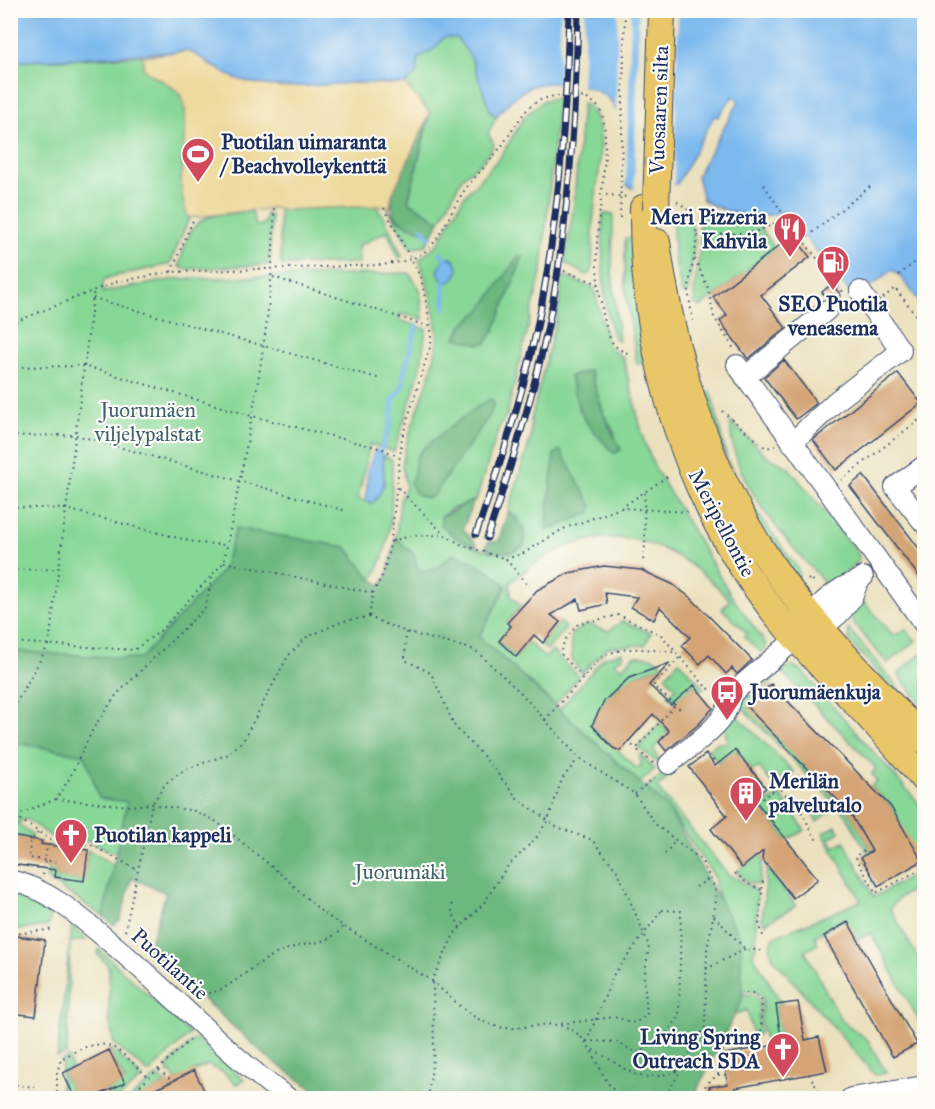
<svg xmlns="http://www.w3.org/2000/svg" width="935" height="1109" font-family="'IM FELL Great Primer',serif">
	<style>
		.green { fill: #87d796; stroke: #51837a; stroke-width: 1.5; fill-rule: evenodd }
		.forest { fill: #6db87f; stroke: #44746e; stroke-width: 1.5 }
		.sand { fill: #eeda9e; stroke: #84847e; stroke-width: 1.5 }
		.water { fill: #7bb9ee; stroke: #4b74a6; stroke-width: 1.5 }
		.pier { fill: #ebe1be }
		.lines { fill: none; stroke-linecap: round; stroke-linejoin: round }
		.stream { stroke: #7bb9ee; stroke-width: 4.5 }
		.building { fill: #d4a476 }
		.minor-casing { stroke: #3a4a6c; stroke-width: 22 }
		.major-casing { stroke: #3a4a6c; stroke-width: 28 }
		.path { stroke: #3a4a6c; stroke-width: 2; stroke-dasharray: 1.5 4.5; stroke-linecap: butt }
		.minor { stroke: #fff; stroke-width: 20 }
		.major { stroke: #e9c769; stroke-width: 26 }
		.rail-casing { stroke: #1b2f5e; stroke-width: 7 }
		.rail { stroke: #fdfcf7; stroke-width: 4.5; stroke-dasharray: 14; stroke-linecap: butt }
		.major-bridge-casing { stroke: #3a4a6c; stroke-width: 28; stroke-linecap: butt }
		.path-bridge { stroke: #3a4a6c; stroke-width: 2; stroke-dasharray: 1.5 4.5; stroke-linecap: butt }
		.major-bridge { stroke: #e9c769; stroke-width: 26 }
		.labels { text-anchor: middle; stroke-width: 4.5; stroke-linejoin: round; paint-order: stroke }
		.street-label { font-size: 21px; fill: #1b2f5e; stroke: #fdfcf7 }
		.poi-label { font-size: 21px; font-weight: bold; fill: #1b2f5e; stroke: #fdfcf7; text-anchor: start }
		.park-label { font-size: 21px; fill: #3b616f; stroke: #fdfcf7 }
	</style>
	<rect width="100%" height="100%" fill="#fdfcf7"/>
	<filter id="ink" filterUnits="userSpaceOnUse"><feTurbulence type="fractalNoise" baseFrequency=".0167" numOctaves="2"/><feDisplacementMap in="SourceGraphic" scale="12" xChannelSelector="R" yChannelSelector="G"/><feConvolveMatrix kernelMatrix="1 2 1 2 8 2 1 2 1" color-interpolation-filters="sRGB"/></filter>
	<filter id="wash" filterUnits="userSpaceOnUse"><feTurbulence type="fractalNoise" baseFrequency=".008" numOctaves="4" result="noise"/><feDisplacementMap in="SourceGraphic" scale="24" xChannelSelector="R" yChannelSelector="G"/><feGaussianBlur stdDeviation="1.35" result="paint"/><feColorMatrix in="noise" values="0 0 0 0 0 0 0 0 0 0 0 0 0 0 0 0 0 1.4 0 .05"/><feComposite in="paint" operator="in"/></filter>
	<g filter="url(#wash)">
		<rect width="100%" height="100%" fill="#ebe1be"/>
		<path class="green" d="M444 37 457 38 471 57 491 113 497 116 488 133 494 145 484 159 462 178 440 221 408 202 430 113 405 84 416 74 419 57 434 49Z
			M143 56V68C154 79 171 82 180 95 196 118 170 182 189 218L170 264 111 277 103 280V292L176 279 409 273 420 289 423 319 400 314 399 320 426 329 420 370 394 452 370 444 358 499 372 503 384 485 383 455 392 460C392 500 394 545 372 580L346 547 189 803 125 814 117 854 89 841 52 837 26 819 17 823 33 835 29 839 11 836V62Z
			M558 98 542 270 507 414 499 428 476 500 451 509 441 517C462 545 475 552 512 552L519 519 508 512 531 437V420L558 312 563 276 594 288 608 346 623 358 644 441 654 466 730 594 764 641 766 648 762 653 744 637 747 633 722 609 730 600C663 527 587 514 510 583L511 596 521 606 507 622 511 626 499 641 516 657 528 642 545 658 552 651 579 676 555 705 479 637 506 587 454 554 435 569 425 572 417 569 413 554 396 538 400 501 406 487 402 466 405 449C413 417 437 368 437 337 437 320 426 276 419 260L439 242 463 198 501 156 525 116 544 100ZM590 371 604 415 615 433V453L607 446 570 376Z
			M582 103C592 108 597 117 599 128 604 155 596 185 594 212 592 230 593 249 592 267L591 273 586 275 565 263 574 203Z
			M375 206 383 215 402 256 399 258 387 231 358 246 359 263 281 265 279 209Z
			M387 207 397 220 432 235 426 245 411 249Z
			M252 211 255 224 259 226 265 222 266 214 271 215 270 262 266 265 186 269 179 267C192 212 201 217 252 211Z
			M603 214H613L612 271 619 341 614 338C601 300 602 253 603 214Z
			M689 215 695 240 688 293 682 294 674 254 673 223Z
			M697 216 758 223 775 249 700 307 694 303V295C695 268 705 242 697 216Z
			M625 238H634L643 363 637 364 625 287Z
			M711 392 727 459 743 493 798 569 799 577 795 582 770 549 713 431 707 393Z
			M731 422 768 457 788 467 854 548 859 556 858 561 830 588C793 549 727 480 731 422Z
			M860 598 894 636 906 629 916 641 887 663 854 624 849 614Z
			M623 621 651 633 645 645 608 647 582 673 572 660 571 634 588 624 608 631Z
			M560 622 566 628 547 650 541 645Z
			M848 628 924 718V723L849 641Z
			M924 651V707L901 679 899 673Z
			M623 652V657L614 662 621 669 634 656C645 655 657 656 664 666 629 673 605 692 592 725L636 768 641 766 640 754 655 769 640 783 559 710 603 658Z
			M679 661 704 688 700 691 694 685 682 696V708L668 696 676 688 665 676Z
			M792 666 802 671 924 809V883L899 898 890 908 924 969V1030L871 933 857 940 845 919 815 936 818 944 805 951 841 1020 868 1040 886 1073 875 1075 772 957 770 947 774 937 861 901 823 833 836 826 839 832 829 838 834 847 844 841 874 897 924 869 891 807 871 786 877 781 872 774 876 768 781 671Z
			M774 676 776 678 748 707 850 813 872 851 868 854 846 815 739 704Z
			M674 708 663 725 668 733 654 748 660 765 638 747Z
			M733 712 794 772 783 783 778 777 770 781 759 767 753 771 736 750 719 763 708 750 717 743H727L724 722Z
			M686 754 684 761 657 788 730 877 732 876 757 891 756 946 753 955 782 1004 776 1005 782 1043 774 1045 773 1040 765 1041C764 1035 762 1028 761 1022 759 1003 775 992 741 990L740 939 719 900 714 876 668 808 646 788Z
			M780 795 805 830 787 840 760 806Z
			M820 801 831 811 817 822 810 810Z
			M88 850 114 865 103 916 47 879 48 865 56 867 55 877 84 881Z
			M759 854 763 859 759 885 747 882 736 872Z
			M767 868 796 906 764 924 762 919Z
			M11 890 51 909 49 926 14 930 11 935Z
			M72 925 86 940 70 942 67 1053 57 1057Z
			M99 949 190 1034 149 1073 114 1044 109 1020V970L107 964 97 954Z
			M742 994 756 996 760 1001 758 1020 760 1032 756 1036 752 1033 747 1010 735 1014Z
			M196 1038 244 1080 236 1084 223 1072 208 1065 175 1080 171 1073 168 1074V1065Z
			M112 1049 142 1078 119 1098H110L107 1091 125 1082 109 1050Z
			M68 1057 72 1068 63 1073 75 1098H60L62 1060Z
			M157 1076 167 1084 148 1093 150 1098H131Z"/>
		<path class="forest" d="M430 113 408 201 440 221 432 235C409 225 389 225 392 195Z
			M518 256 523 257 494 331 486 343 479 344 456 338 463 324 481 310Z
			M590 371 604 415 621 450 614 453C584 422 580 420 570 376Z
			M491 399 494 402 490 415 433 496 427 498 416 494 410 482C417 474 413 464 417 456 422 447 481 403 491 399Z
			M560 450 592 506 590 513 546 531 554 454Z
			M469 502H473L463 529 477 545 475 546 458 539 441 525V517Z
			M508 512C522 521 527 530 524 546L512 552H491L486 547 488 542H498Z
			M236 528 346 547 372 580 381 585 387 577 396 538 413 554 418 569 424 572 435 569 454 554C475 562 492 569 506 587L479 637 668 808 741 939 742 1000 693 1098H325L267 1057 148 949 166 893 132 878 120 920 113 925 103 916 127 802 99 798 85 755 11 742 10 672 14 651 140 659 223 570Z"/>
		<path class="sand" d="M187 51 201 56 211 66 278 87 354 83 405 84 430 113 392 195 390 208 383 206 282 210 274 208 189 218C169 182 196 119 180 95 171 82 154 79 143 68V56Z"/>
		<path class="water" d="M11 11H924V307L899 275 892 270 871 286 868 283 851 294 784 211C761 221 725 214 703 200L697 175 739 101 733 96 718 117 714 116 677 184 631 188 626 184C623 163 623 124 614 106 602 83 549 77 528 88 516 95 505 104 497 116L491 113 471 57 457 38 444 37 434 49 419 57 416 74 405 84C388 84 371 83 354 83 314 85 275 92 235 78 217 71 205 57 187 51L11 62Z
			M444 257 452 258 457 263 458 272 452 281 444 283 438 272Z
			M375 450 383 455C384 473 387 491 372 503L366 501 368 469Z"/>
		<path class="pier" d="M561 11H585L582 88 558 87Z
			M618 11H631L626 188 617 178 615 144Z
			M639 11H678L674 187 634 191Z"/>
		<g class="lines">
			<path class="stream" d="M423 229 430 237
				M441 253 444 257
				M444 283 445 308
				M380 452 390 426 393 401 403 386 405 368 417 325"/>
		</g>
		<g id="blocks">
			<path class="building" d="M793 235 810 257 761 295 786 328 748 359 720 321 727 315 713 297Z
				M832 284 841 295 834 300 827 298 822 292Z
				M784 360 817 403 796 419 764 377Z
				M898 373 921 403 836 470 813 440Z
				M863 475 924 555V583L850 486Z
				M604 566 641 570 672 584 691 598 752 660 737 674 732 668 726 674 709 655 700 664 682 646 690 637 660 607 654 620 631 607 637 597 605 593 607 604 581 610 578 599 551 615 560 622 543 643 534 635 516 657 499 641 511 626 507 623 537 590 569 573Z
				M670 663 649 685 671 705 694 685 713 708 699 724 666 751 659 742 669 731 653 714 620 751 613 748 592 725 604 701 629 678Z
				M771 684 891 807 922 861 878 886 861 857 872 851 850 813 747 707Z
				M735 750 766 788 753 798 818 879 793 898 762 859 763 851 742 868 711 829 727 816 689 767 706 754 715 766Z
				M10 836 42 841 41 844 88 850 84 881 55 877 56 870 10 864Z
				M848 922 917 1044 893 1057 824 936Z
				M16 936 45 940 36 1016 10 1013V983Z
				M798 1002 805 1040 819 1037 827 1071 735 1088 737 1097 710 1098 709 1087 728 1084 723 1054 782 1044 776 1005Z
				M109 1050 125 1083 92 1098H75L63 1073Z
				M194 1070 208 1098H136L173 1081Z"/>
		</g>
	</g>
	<g filter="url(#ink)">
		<use href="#blocks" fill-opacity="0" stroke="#3a4a6c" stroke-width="1.5"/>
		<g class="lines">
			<defs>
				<path id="minor" d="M737 365 924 624
					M745 377 827 310
					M792 443 835 402 901 351 860 291
					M924 466 895 487 924 523
					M804 626C812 611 827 597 842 588 849 583 857 583 863 577
					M730 695 797 638 822 628 840 613 852 598 858 582
					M669 764C689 747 731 722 730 695
					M10 880C49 889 80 917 110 942 171 992 224 1052 288 1098
					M851 1098 924 1086"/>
				<path id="major" d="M643 208C642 351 684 497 773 611 820 670 877 721 924 780
					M657 242C673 356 706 469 772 565 815 629 873 683 924 740"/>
			</defs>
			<use href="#minor" class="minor-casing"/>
			<use href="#major" class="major-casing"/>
			<path class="path" d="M764 185 783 214
				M600 194 627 197
				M677 202C713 220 688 263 689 293 689 302 692 312 693 321
				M697 236 755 232 776 223H786L800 237
				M803 240 872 185
				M805 243 843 292
				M695 259 708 288 714 317 734 349
				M564 271 599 284
				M171 272 194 218
				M899 275 924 255
				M273 277 430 327
				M93 298 381 379
				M883 298 895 288 924 326
				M10 324 115 282 171 272 382 265C399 262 414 261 428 249 442 236 449 215 459 199 469 181 484 169 496 153 523 121 523 92 573 96 584 97 594 100 600 110 613 133 597 216 597 246 596 269 599 295 604 318 608 334 610 348 628 353
				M10 367 84 366 252 416 383 449 399 457
				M722 411 766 448 775 446
				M10 436 76 435 346 511
				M841 480 924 416
				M398 488 445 535 462 545 506 559 524 553 563 529 621 508 689 512
				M10 507 66 509 198 543 227 545
				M621 508 668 476
				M392 541 411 536 445 535
				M506 559 529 587
				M643 560C648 538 642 516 645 493
				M224 562 373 593 369 617
				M10 570 58 569
				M808 580 810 578 817 584
				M373 593 383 574 391 541 402 437 431 344V328L421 278 383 206
				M406 632 405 660 431 673 455 727 485 758 518 799 557 827 592 840 618 872 649 946 644 979 647 1015 635 1023 614 1017 559 1024
				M10 642 134 650 159 632 211 576
				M679 658 653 686 681 710
				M583 677 560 653 565 640 578 624 619 615 661 635 707 688 713 690
				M10 714 49 644 94 289
				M545 720 602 657C625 644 650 650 674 652
				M628 741 635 748
				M709 755 717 765
				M653 763 636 749 675 705
				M635 794 656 776
				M56 799 130 806 152 804 194 811 217 822 282 875 324 914 432 981 454 934 484 903 506 868 537 837 548 820 562 779 578 759
				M757 802 779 787 802 813 817 841
				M15 816 52 841 91 845 138 870
				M10 818 56 799 69 779 94 727 117 694 205 608 213 574 224 562C246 444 274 328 274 208
				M38 833 30 842 29 858 57 862
				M864 851 855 856 876 893 921 869V864
				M665 854 676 840
				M735 873 748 884 762 890
				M43 875 47 846 52 841
				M763 881 759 923 763 936
				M696 887 710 878
				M452 904V912L460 927
				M662 910 681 911 679 1017 659 1043 637 1053 617 1042 587 1041 614 974Z
				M714 916 745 949 765 951
				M125 931 152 804 166 783 184 770 229 754 244 739 288 656 307 637 343 621 369 617 406 632 475 650 521 693 579 758 635 794 655 824 701 860 715 888 716 901 707 950 705 1027 665 1098
				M10 940 15 934 54 929
				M10 957 13 959
				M706 969 745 949
				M432 981C452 998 472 1022 500 1027 523 1032 550 1017 572 1030 599 1047 597 1080 622 1098
				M197 996C205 994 216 992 224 988 245 975 264 957 288 949 309 941 327 946 343 927
				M916 1027 924 1022
				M593 1050C631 1069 633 1087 679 1070
				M159 1070 173 1081
				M809 1074 819 1092
				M718 1075C722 1027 737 1054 761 1036L762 1001 754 993H745
				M10 1084 35 1087
				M104 1093 107 1098
				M57 1098V1073L61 1059C108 1032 113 1045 149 1078
				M127 1098 192 1038
				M428 1098 434 1051 433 982
				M701 1098 706 1084 718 1075H726"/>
			<use href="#minor" class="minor"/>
			<use href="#major" class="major"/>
			<defs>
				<path id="rail" d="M476 534C499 469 520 404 535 337 558 230 566 120 569 10
					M487 538C513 460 538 381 553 301 570 205 576 107 578 10"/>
			</defs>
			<use href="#rail" class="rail-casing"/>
			<use href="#rail" class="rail"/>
			<defs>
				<path id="major-bridge" d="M656 209 662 10"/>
			</defs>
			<use href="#major-bridge" class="major-bridge-casing"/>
			<path class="path-bridge" d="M620 218 625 10"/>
			<use href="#major-bridge" class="major-bridge"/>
		</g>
	</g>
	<defs>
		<symbol id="stadium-pin" viewBox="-11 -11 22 30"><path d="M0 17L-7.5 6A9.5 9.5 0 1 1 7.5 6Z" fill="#d1495b" stroke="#fdfcf7"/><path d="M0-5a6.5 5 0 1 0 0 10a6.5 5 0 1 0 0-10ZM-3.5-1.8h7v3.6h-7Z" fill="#fff"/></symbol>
		<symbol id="restaurant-pin" viewBox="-11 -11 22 30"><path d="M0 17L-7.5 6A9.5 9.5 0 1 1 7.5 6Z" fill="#d1495b" stroke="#fdfcf7"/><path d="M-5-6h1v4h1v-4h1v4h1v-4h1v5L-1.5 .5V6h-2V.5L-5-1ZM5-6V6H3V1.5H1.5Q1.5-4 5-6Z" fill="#fff"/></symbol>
		<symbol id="fuel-pin" viewBox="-11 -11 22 30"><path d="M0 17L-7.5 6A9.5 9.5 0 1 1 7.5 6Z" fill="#d1495b" stroke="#fdfcf7"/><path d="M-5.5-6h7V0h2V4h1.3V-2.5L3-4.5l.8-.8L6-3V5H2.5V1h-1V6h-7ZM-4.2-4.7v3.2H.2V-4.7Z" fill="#fff"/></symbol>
		<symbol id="bus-pin" viewBox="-11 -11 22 30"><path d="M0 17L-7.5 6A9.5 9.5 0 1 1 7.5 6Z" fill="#d1495b" stroke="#fdfcf7"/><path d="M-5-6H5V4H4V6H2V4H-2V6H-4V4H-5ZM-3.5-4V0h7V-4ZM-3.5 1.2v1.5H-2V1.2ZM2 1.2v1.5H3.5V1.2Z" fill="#fff"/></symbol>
		<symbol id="building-pin" viewBox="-11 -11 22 30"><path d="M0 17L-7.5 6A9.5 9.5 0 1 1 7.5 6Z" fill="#d1495b" stroke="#fdfcf7"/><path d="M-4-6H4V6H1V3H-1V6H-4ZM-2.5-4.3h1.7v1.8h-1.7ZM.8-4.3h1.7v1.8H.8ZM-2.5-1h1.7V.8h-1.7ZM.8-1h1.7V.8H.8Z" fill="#fff"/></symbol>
		<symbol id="church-pin" viewBox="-11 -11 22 30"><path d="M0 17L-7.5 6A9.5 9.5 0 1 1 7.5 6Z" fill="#d1495b" stroke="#fdfcf7"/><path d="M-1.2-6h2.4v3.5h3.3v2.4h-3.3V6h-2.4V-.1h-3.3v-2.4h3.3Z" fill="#fff"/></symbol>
	</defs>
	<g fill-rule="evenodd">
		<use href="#stadium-pin" x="179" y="135" width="38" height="52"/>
		<use href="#restaurant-pin" x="771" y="210" width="38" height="52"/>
		<use href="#fuel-pin" x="814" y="243" width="38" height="52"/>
		<use href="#bus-pin" x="708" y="673" width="38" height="52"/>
		<use href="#building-pin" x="727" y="774" width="38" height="52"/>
		<use href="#church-pin" x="52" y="816" width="38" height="52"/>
		<use href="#church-pin" x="764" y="1030" width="38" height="52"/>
	</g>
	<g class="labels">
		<g class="street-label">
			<text transform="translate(659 110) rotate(-88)" y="7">Vuosaaren silta</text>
			<text transform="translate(722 523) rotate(62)" y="7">Meripellontie</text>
			<text transform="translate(170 964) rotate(42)" y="7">Puotilantie</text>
		</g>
		<g class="poi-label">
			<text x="221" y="149">Puotilan uimaranta<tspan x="221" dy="24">/ Beachvolleykenttä</tspan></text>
			<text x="767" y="224" text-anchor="end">Meri Pizzeria<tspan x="767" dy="24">Kahvila</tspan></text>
			<text x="833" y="311" text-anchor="middle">SEO Puotila<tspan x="833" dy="24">veneasema</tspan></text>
			<text x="750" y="699">Juorumäenkuja</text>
			<text x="769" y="788">Merilän<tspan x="769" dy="24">palvelutalo</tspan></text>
			<text x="94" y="842">Puotilan kappeli</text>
			<text x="760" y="1044" text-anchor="end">Living Spring<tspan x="760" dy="24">Outreach SDA</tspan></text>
		</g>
		<g class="park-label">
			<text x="148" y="417">Juorumäen<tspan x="148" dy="24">viljelypalstat</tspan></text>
			<text x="400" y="879">Juorumäki</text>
		</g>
	</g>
	<rect width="935" height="1109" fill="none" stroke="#fdfcf7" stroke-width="36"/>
</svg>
